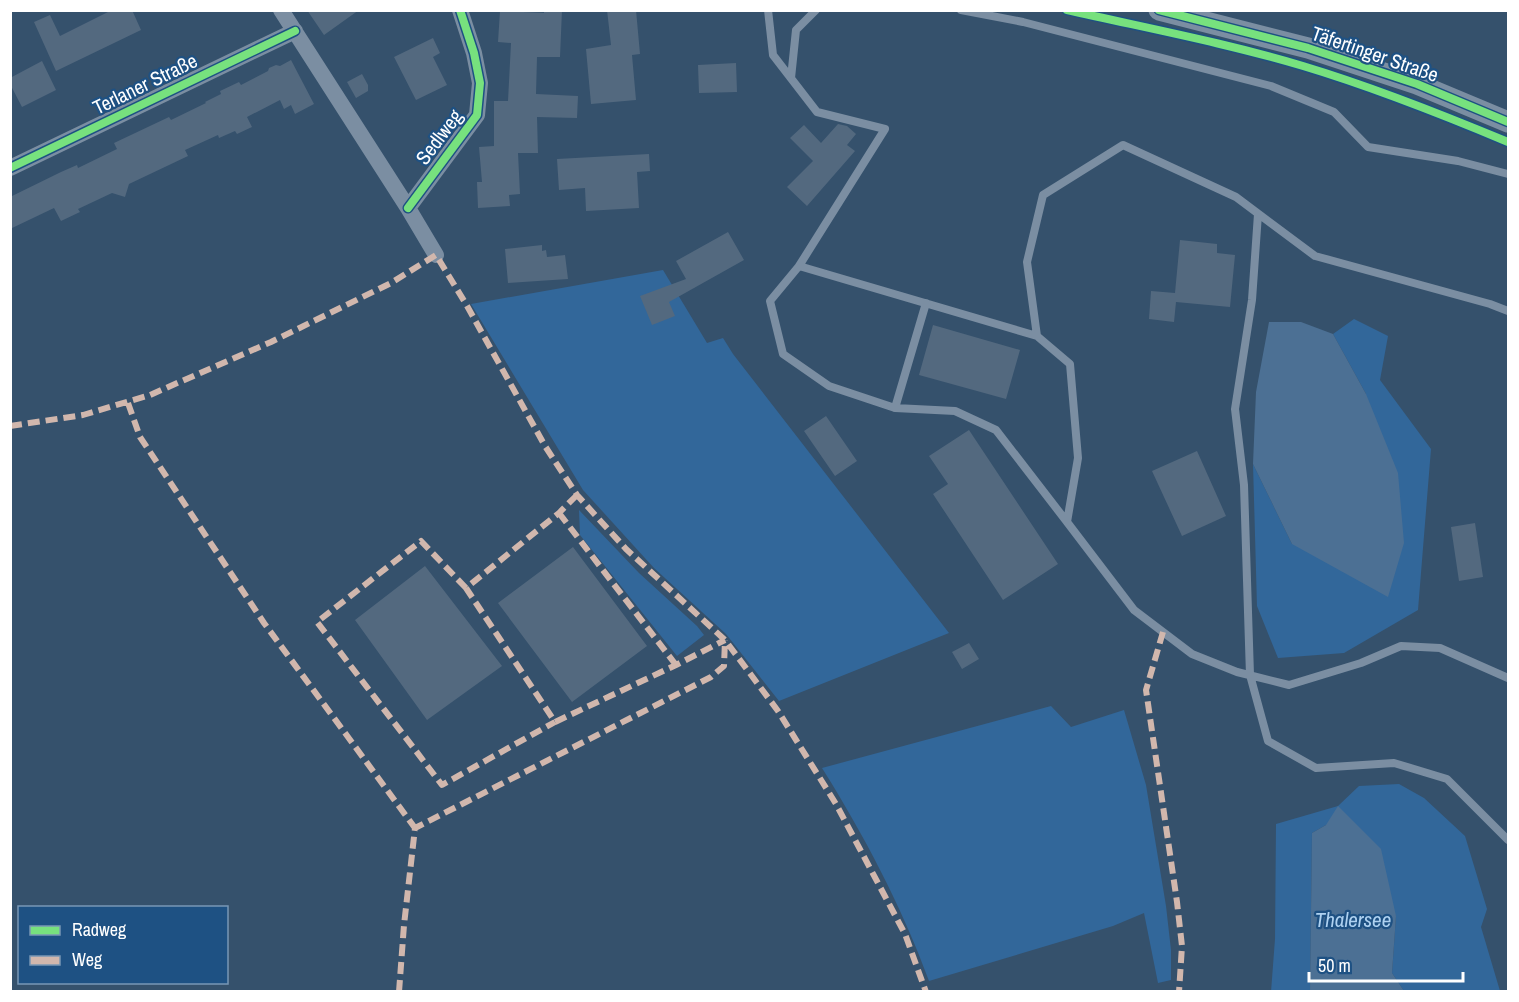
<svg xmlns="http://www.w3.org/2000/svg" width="1519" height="1002" font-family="'Archivo Narrow',sans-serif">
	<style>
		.green { fill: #32679a }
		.water { fill: #4c7094 }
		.building { fill: #53697f }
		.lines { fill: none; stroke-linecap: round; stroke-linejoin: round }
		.service { stroke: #7b8ea2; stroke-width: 8 }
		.minor { stroke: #7b8ea2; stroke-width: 16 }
		.tertiary { stroke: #7b8ea2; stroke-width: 21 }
		.quiet { stroke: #d1b7ad; stroke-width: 6; stroke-dasharray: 12 6; stroke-linecap: butt }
		.cycleway-casing { stroke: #1e5183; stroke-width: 11 }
		.cycleway { stroke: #77e17e; stroke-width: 8 }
		.labels { text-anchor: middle; stroke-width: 4.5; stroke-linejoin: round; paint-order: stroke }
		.street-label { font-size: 20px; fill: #fff; stroke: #1e5183 }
		.water-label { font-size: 21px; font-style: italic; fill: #afd2f1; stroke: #1e5183 }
	</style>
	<rect width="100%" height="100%" fill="#35516c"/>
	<path class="green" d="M663 270 707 343 723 338 733 354 949 633 779 701 726 634 654 568 583 490 471 304Z
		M1354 319 1388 336 1380 380 1431 449 1418 610 1344 653 1278 658 1257 606 1253 464 1292 544 1366 394 1333 334Z
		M579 510 639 573 697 626 704 635 677 656 580 535Z
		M1051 706 1071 727 1124 710 1146 785 1166 906 1171 950V980L1158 983 1144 913 1113 926 929 981C902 907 864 835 822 768Z
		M1399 784 1424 798 1465 836 1487 909 1481 927 1500 991H1404L1392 973 1396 916 1326 825 1312 833 1310 991 1271 992 1275 939 1276 824 1338 806 1359 786Z"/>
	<path class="water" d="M1269 322H1301L1333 334 1366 394 1398 473 1404 543 1388 597 1292 544 1253 464 1256 392Z
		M1338 806 1381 849 1396 916 1392 973 1404 991H1310L1312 833 1326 825Z"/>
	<path class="building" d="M112 10H132L141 30 56 71 34 22 50 15 60 36Z
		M307 10H359L324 35Z
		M544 10H562L560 57H537L536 94 578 96 577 118 537 117 538 153H518L520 194 509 195 510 206 478 208 477 182H482L479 147 494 146V101H508L511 43 498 42 500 11 544 13Z
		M607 10H636L640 54 632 55 636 100 591 104 586 49 611 45Z
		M433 38 440 53 433 57 447 85 416 100 394 57Z
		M291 60 314 104 295 114 291 105 284 109 280 100 247 117 252 127 237 134 235 131 219 138 218 135 185 150 188 156 129 184 125 197 112 193 78 209 80 212 61 221 54 208 10 229V197L61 172 77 165 78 168 117 149 114 143 169 117 171 120 206 103 205 102 221 94 220 91 239 82 241 85 268 71 269 68 276 65 280 66Z
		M42 61 56 90 22 107 10 84V78Z
		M736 63 737 92 699 93 698 65Z
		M362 74 368 85V91L356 98 347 82Z
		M838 124 847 126 856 134 847 145 855 151 807 206 787 187 813 161 790 138 804 125 821 143Z
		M649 154 650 171 637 172 639 208 586 211 585 188 559 190 557 159Z
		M728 232 744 260 669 302 675 316 652 325 640 296 686 279 676 261Z
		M1180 240 1217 244V253L1235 255 1230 307 1176 302 1174 322 1149 319 1151 291 1175 293Z
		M542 245V251L546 250 547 257 565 255 568 279 508 283 505 249Z
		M933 325 1020 350 1006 399 919 375Z
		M826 416 857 461 835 476 804 431Z
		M969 430 1058 564 1003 600 933 494 948 484 929 456Z
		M1197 451 1226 516 1182 536 1152 471Z
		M1475 523 1483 577 1459 581 1451 527Z
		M573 547 647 646 572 702 498 603Z
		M425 566 502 666 427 720 355 620Z
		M969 643 979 659 962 669 952 652Z"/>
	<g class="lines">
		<path class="service" d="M768 10 773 55 817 112 885 129 799 266 1037 336 1070 364 1078 458 1067 522 1134 610 1192 654 1237 672 1289 685 1361 663 1401 646 1440 648 1508 678
			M961 10 1023 22 1271 86 1334 112 1368 147 1458 161 1508 174
			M791 78 796 30 816 10
			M1258 214 1252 300 1235 409 1244 485 1250 675 1268 741 1316 768 1394 763 1447 779 1508 840
			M799 266 770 301 783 354 829 386 895 408 926 303
			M1037 336 1027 262 1043 195 1123 145 1236 197 1315 256 1490 304 1508 311
			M895 408 955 411 996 430 1067 522"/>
		<path class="minor" d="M281 10 408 208 436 255
			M10 168 295 31
			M408 208 477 115 480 83 474 53 460 10"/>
		<path class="tertiary" d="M1159 10 1308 48 1417 84 1508 122"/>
		<path class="quiet" d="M128 403 140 437 264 623 415 828
			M10 426 83 415 150 395 271 342 391 283 436 255 466 304 545 446 577 495 626 549 725 640 778 711 836 804 905 934 926 992
			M577 495 559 513 466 588 555 722 676 665 725 640
			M559 513 676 665
			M466 588 421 541 317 622 442 785 555 722
			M1163 632 1146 690 1177 902 1182 946 1179 992
			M399 992 404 925 415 828 711 677 724 666 725 640"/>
		<defs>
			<path id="cycleway" d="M1067 10C1146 28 1226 43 1303 66 1373 87 1441 114 1508 142
				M1159 10 1308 48 1417 84 1508 122
				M10 168 295 31
				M408 208 477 115 480 83 474 53 460 10"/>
		</defs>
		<use href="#cycleway" class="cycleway-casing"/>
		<use href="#cycleway" class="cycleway"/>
	</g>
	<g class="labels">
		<g class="street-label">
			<text transform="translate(1375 54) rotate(19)" y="7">Täfertinger Straße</text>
			<text transform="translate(145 84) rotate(-26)" y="7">Terlaner Straße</text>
			<text transform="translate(439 137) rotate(-53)" y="7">Sedlweg</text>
		</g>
		<g class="water-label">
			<text x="1353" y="927">Thalersee</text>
		</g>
	</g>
	<rect width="1519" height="1002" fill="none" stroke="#ffffff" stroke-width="24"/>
	<rect x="18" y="906" width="210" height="78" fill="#1e5183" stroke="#7897b5" stroke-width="1.5"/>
	<rect x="30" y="926" width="30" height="9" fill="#77e17e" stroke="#7897b5" stroke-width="1.5"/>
	<text x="72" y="936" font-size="18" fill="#ffffff">Radweg</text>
	<rect x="30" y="956" width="30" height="9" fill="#d1b7ad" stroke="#7897b5" stroke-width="1.5"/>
	<text x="72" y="966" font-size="18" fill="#ffffff">Weg</text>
	<path d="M1309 972v9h154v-9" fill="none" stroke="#ffffff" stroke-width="3"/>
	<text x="1318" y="972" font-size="18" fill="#ffffff" stroke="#1e5183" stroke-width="4.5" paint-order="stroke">50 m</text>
</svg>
